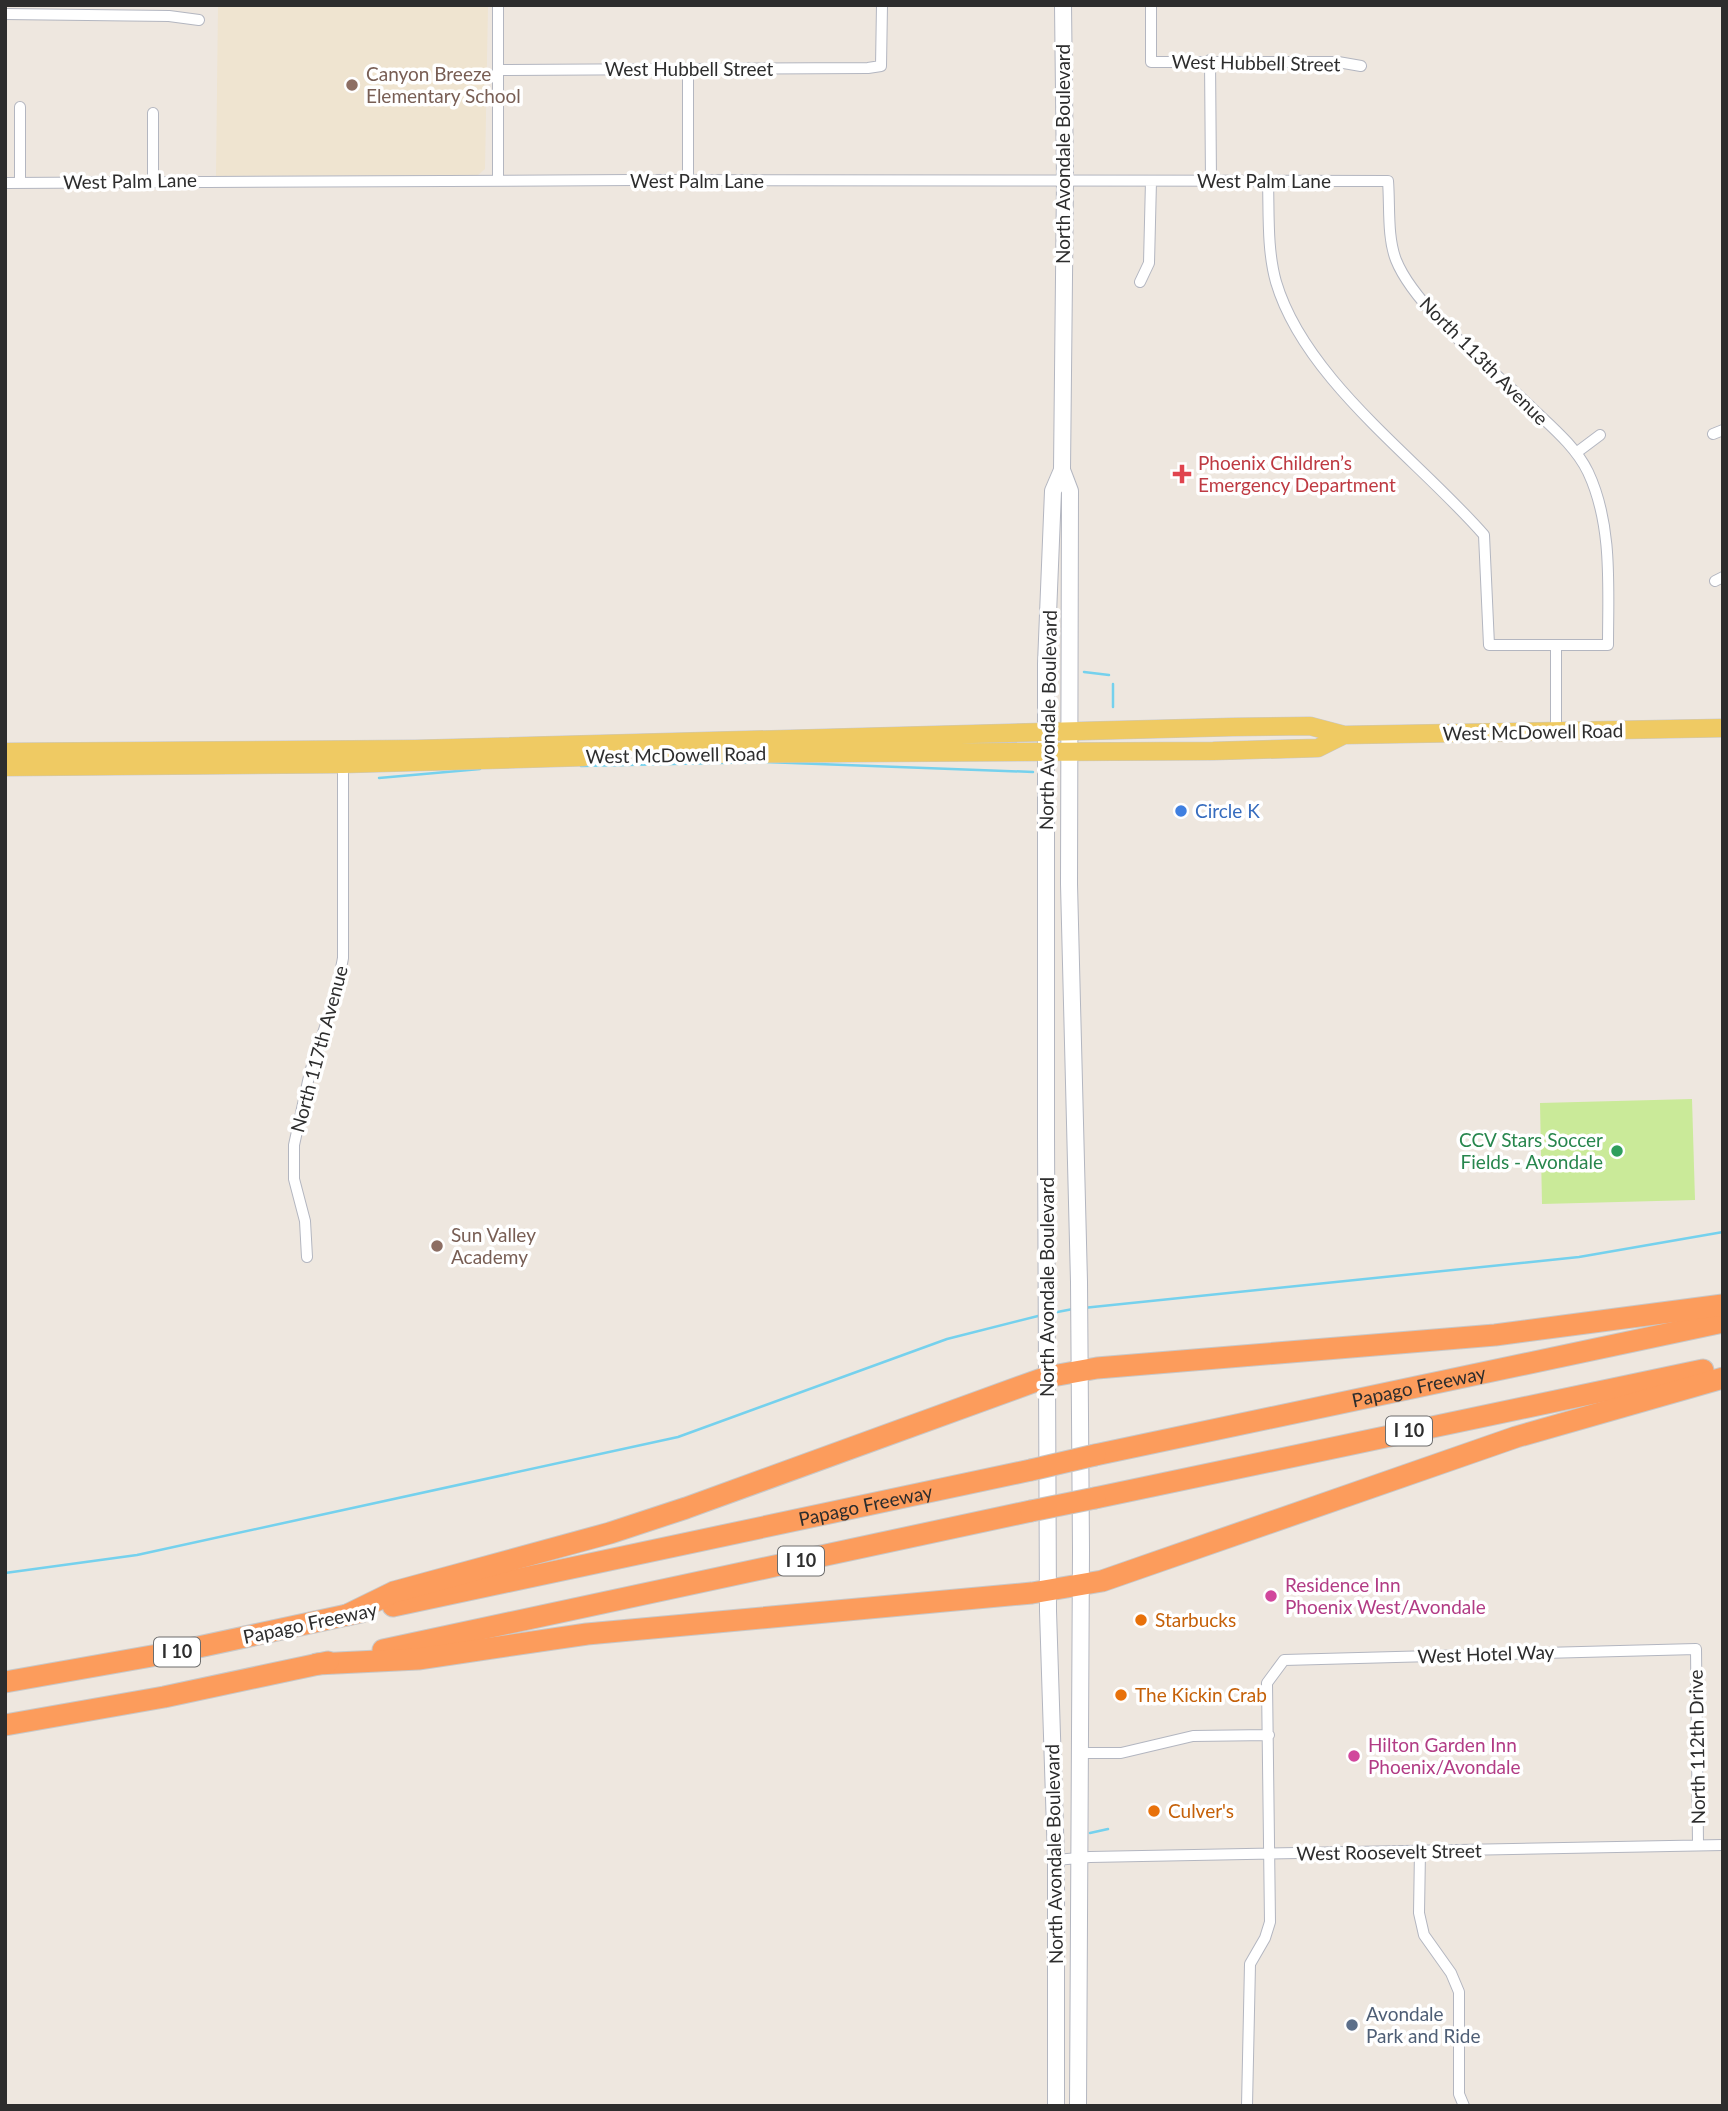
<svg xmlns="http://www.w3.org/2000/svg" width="1728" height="2111" font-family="Lato,sans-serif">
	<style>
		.education { fill: #efe4d0 }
		.pitch { fill: #caea99 }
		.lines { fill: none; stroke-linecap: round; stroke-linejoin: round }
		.stream { stroke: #75d1ed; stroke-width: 2.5 }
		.minor-casing { stroke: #b3b6c0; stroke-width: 12 }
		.secondary-casing { stroke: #b3b6c0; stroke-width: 18 }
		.primary-casing { stroke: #c8c8c8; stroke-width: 19 }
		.motorway-casing { stroke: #c8c8c8; stroke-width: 23 }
		.minor { stroke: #fff; stroke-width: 10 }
		.secondary { stroke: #fff; stroke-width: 16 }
		.primary { stroke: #efca63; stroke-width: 18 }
		.motorway { stroke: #fc9c5c; stroke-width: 21 }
		.motorway-bridge-casing { stroke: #c8c8c8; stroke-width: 23; stroke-linecap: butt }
		.motorway-bridge { stroke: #fc9c5c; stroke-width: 21 }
		.education-dot { fill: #8d6e63; stroke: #fff; stroke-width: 2.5 }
		.health-dot { fill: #e0444e; stroke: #fff; stroke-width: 2.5 }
		.shop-dot { fill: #3f7fe0; stroke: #fff; stroke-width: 2.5 }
		.leisure-dot { fill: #2e9e5b; stroke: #fff; stroke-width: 2.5 }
		.hotel-dot { fill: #d1479c; stroke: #fff; stroke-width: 2.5 }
		.food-dot { fill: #e8710a; stroke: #fff; stroke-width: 2.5 }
		.service-dot { fill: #5c6f8a; stroke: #fff; stroke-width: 2.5 }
		.labels { text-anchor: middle; stroke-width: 7; stroke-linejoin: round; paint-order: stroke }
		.shield { fill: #fff; stroke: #6c6c6c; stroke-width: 2 }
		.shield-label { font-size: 18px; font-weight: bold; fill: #2d2d2d }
		.street-label { font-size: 19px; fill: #2d2d2d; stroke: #fff }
		.education-label { font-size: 19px; fill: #785e54; stroke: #fff; text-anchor: start }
		.health-label { font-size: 19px; fill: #be3a42; stroke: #fff; text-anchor: start }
		.shop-label { font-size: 19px; fill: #366cbe; stroke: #fff; text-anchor: start }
		.leisure-label { font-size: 19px; fill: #27864d; stroke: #fff; text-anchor: end }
		.hotel-label { font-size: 19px; fill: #b23c85; stroke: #fff; text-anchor: start }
		.food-label { font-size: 19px; fill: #c56008; stroke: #fff; text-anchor: start }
		.service-label { font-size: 19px; fill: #4e5e75; stroke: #fff; text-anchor: start }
	</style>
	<rect width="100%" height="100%" fill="#eee7df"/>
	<path class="education" d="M218 5H488L485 169 478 175 216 176Z"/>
	<path class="pitch" d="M1692 1099 1695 1200 1542 1204 1540 1103Z"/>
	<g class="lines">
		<path class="stream" d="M1084 672 1109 675
			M1113 684V707
			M581 766 765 762 1033 772
			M379 778 480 769
			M1083 1308 1579 1257 1723 1232
			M1052 1313 1073 1309
			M5 1573 137 1555 678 1437 947 1339 1042 1315
			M1090 1833 1108 1829"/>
		<defs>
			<path id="minor" d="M1151 5V62H1338L1361 66
				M5 14 169 16 199 20
				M1210 60 1211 181
				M688 69V180
				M498 70 868 68 881 66 882 5
				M20 107V183
				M153 113V181
				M498 181V5
				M5 183C466 178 927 181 1388 181 1390 206 1387 237 1396 260 1415 308 1494 371 1532 408 1552 427 1576 447 1588 472 1613 525 1608 588 1608 645H1489L1484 535C1418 459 1305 380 1276 282 1267 250 1269 214 1268 181
				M1140 282 1149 263 1151 181
				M1713 434 1723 430
				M1576 453 1600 435
				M1715 581 1723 577
				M1556 646V731
				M307 1257 305 1221 294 1179V1145L310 1072 336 994 343 958V759
				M1078 1753H1121L1193 1736 1269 1735
				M1420 1851 1419 1913 1424 1935 1451 1973 1459 1992V2094L1464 2106
				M1056 1860 1090 1857 1723 1845
				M1247 2106 1250 1964 1265 1938 1270 1922 1267 1683 1284 1660 1696 1649 1698 1844"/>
			<path id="secondary" d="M1063 5 1065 181 1062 470 1070 491 1069 884 1079 1282 1081 1550 1078 2106
				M1056 2106V1860L1048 1611 1046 1135V664L1053 491 1062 470"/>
			<path id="primary" d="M5 752 416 749 1232 727 1310 726 1344 735 1723 728
				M658 754 1213 751 1318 748 1344 735
				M5 767 343 764 584 757"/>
			<g id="motorway">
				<path id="s1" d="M1095 1455 1723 1322"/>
				<path d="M1095 1498 1703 1370"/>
				<path id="s2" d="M393 1606 1031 1470"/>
				<path d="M347 1615 394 1592 610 1533 686 1508 1047 1377 1097 1368 1495 1335 1723 1305"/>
				<path d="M383 1650 1031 1511"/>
				<path d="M317 1664 418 1659 587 1634 1032 1593 1102 1581 1516 1437 1723 1378"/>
				<path d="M5 1682 180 1651 361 1612"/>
				<path d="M5 1725 164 1697 328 1662"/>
			</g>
		</defs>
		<use href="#minor" class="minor-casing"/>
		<use href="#secondary" class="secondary-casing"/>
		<use href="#primary" class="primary-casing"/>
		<use href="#motorway" class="motorway-casing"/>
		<use href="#minor" class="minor"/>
		<use href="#secondary" class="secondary"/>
		<use href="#primary" class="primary"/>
		<use href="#motorway" class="motorway"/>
		<defs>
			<path id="motorway-bridge" d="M1031 1470 1095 1455
				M1031 1511 1095 1498"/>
		</defs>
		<use href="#motorway-bridge" class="motorway-bridge-casing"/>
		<use href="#motorway-bridge" class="motorway-bridge"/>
	</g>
	<g class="education-dot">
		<circle cx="352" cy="85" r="7"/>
		<circle cx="437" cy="1246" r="7"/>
	</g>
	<path class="health-dot" d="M1178.5 463.5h7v7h7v7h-7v7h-7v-7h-7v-7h7z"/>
	<circle class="shop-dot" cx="1181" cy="811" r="7"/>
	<circle class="leisure-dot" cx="1617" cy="1151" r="7"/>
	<g class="hotel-dot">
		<circle cx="1271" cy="1596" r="7"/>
		<circle cx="1354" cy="1756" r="7"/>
	</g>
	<g class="food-dot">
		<circle cx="1141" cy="1620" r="7"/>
		<circle cx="1121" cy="1695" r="7"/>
		<circle cx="1154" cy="1811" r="7"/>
	</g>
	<circle class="service-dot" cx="1352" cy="2025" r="7"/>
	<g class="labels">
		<g class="shield">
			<rect x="1386" y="1416.5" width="46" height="29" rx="5"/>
			<rect x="778" y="1546.5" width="46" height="29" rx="5"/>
			<rect x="154" y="1637.5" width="46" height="29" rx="5"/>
		</g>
		<g class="shield-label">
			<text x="1409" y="1437">I 10</text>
			<text x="801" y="1567">I 10</text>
			<text x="177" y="1658">I 10</text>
		</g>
		<g class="street-label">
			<text transform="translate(1256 63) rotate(1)" y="7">West Hubbell Street</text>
			<text x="689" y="76">West Hubbell Street</text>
			<text transform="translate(1063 154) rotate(-90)" y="7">North Avondale Boulevard</text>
			<text transform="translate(130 181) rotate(-1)" y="7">West Palm Lane</text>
			<text x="697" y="188">West Palm Lane</text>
			<text x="1264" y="188">West Palm Lane</text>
			<text transform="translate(1484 361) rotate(45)" y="7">North 113th Avenue</text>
			<text transform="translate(1048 720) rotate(-89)" y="7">North Avondale Boulevard</text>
			<text transform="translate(1533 732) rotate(-1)" y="7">West McDowell Road</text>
			<text transform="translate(676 755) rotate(-1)" y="7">West McDowell Road</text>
			<text transform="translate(319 1049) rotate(-75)" y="7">North 117th Avenue</text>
			<text transform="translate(1047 1287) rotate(-90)" y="7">North Avondale Boulevard</text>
			<text dy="7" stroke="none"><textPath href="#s1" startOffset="331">Papago Freeway</textPath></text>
			<text dy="7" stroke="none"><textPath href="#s2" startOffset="483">Papago Freeway</textPath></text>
			<text transform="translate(310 1623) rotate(-12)" y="7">Papago Freeway</text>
			<text transform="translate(1486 1654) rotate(-2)" y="7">West Hotel Way</text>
			<text transform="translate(1697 1747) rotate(-91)" y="7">North 112th Drive</text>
			<text transform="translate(1389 1852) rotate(-1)" y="7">West Roosevelt Street</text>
			<text transform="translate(1054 1854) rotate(-91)" y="7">North Avondale Boulevard</text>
		</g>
		<g class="education-label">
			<text x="366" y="81">Canyon Breeze<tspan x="366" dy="22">Elementary School</tspan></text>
			<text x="451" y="1242">Sun Valley<tspan x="451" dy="22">Academy</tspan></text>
		</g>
		<g class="health-label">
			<text x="1198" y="470">Phoenix Children’s<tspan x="1198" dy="22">Emergency Department</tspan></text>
		</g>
		<g class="shop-label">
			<text x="1195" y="818">Circle K</text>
		</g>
		<g class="leisure-label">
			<text x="1603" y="1147">CCV Stars Soccer<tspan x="1603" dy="22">Fields - Avondale</tspan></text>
		</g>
		<g class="hotel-label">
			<text x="1285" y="1592">Residence Inn<tspan x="1285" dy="22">Phoenix West/Avondale</tspan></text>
			<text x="1368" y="1752">Hilton Garden Inn<tspan x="1368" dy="22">Phoenix/Avondale</tspan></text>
		</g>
		<g class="food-label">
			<text x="1155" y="1627">Starbucks</text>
			<text x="1135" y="1702">The Kickin Crab</text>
			<text x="1168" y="1818">Culver's</text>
		</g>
		<g class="service-label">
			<text x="1366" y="2021">Avondale<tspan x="1366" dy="22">Park and Ride</tspan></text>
		</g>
	</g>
	<rect width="1728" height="2111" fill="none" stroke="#2d2d2d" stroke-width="14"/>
</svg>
